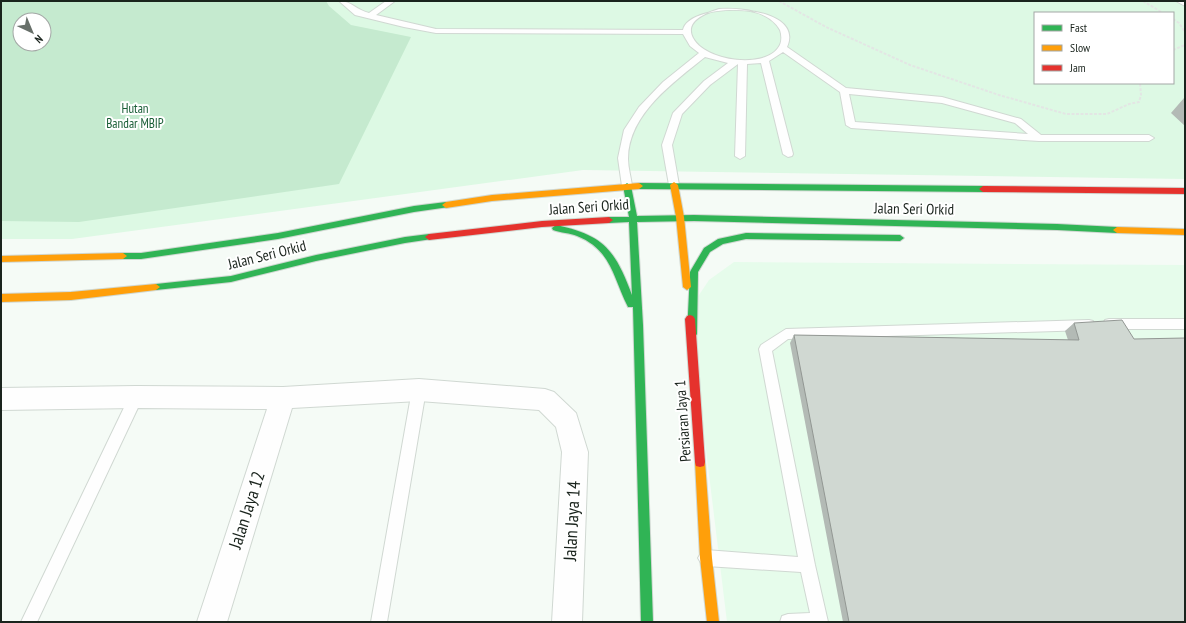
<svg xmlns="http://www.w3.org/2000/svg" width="1186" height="623" font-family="'PT Sans Narrow',sans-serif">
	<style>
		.built { fill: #e6fceb }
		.green { fill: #ddf9e4; fill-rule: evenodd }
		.forest { fill: #c5eacf; fill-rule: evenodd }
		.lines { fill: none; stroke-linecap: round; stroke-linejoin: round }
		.lane-casing { stroke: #d0d8d2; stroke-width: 2 }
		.street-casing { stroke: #d0d8d2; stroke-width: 2 }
		.fast-casing { stroke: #d0d8d2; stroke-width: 2 }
		.slow-casing { stroke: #d0d8d2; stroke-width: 2 }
		.jam-casing { stroke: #d0d8d2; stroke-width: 2 }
		.path { stroke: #e3e6e4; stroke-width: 2; stroke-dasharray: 3 1.5; stroke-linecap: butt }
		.lane { fill: #fefefe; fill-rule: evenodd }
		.street { fill: #fefefe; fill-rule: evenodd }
		.fast { fill: #30b455; fill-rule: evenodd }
		.slow { fill: #ff9f0a; fill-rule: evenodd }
		.jam { fill: #e5322d; fill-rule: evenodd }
		.wall { fill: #b3bab5 }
		.building { fill: #d0d8d2; stroke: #929793 }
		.labels { text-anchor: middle; stroke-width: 4; stroke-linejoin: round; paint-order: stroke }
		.far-park-label { font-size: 13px; fill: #185d35; stroke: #fff }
		.street-label { font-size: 15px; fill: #1a241d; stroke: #fff }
		.near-street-label { font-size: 18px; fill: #1a241d; stroke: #fff }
	</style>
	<rect width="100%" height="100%" fill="#f5fbf6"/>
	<path class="built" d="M734 262 1185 265V622H727L689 310 709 280Z"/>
	<path class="green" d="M1 1H1185V179L583 170 72 239H1ZM1035 13H1173V83H1035ZM20 20H44V44H20Z"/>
	<path class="forest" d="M1 1H326L329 6 351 25 411 37 339 184 79 222 1 221ZM20 20H44V44H20Z"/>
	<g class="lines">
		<defs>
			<path id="lane" d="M339 1C352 1 356 10 369 13L386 1H395L376 15 436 29 683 30C689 0 807 2 787 47L846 88 942 97 1021 119 1041 135H1149L1154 138 1149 141H1039L851 128 846 125 840 92 783 52 769 61 793 154 792 156 788 157 783 154 761 63 747 64 745 156 740 159 735 156 738 64 710 85 682 114 672 145 679 185 678 188H670L669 185 662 145 673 113 704 81 728 63 705 57C674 82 628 114 628 159 628 168 631 177 632 186L631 189H623L622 186 618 158 624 130 639 107 663 82 699 53 690 46 683 34 436 33 404 27 355 15ZM719 9C739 8 769 10 780 30 782 36 782 43 778 48 763 69 705 61 693 38 684 21 706 13 719 9ZM849 94 942 103 1015 123 1028 134 855 122Z
				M1176 1H1185V6Z
				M1109 319H1185V329H1109L1105 328 1103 324 1105 320Z
				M1089 320 1093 321 1095 325 1093 329 1089 330 788 339 772 351 815 565 828 622H780L782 616 788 614 810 613 801 572 706 566 701 563 698 558 701 553 706 550 798 557 759 349 761 345 786 329Z
				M419 384 424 386 426 390 387 622H371L412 390 414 386Z
				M136 391 141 393 143 397 37 622H21L131 393Z"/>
			<path id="street" d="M419 379 545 389 554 392 576 413 588 452 582 622H552L562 452 556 427 539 410 419 401 292 408 227 622H197L267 409 136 408 1 410V388L136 386 283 387Z"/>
			<path id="fast" d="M627 183 631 186 637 216 694 215 1057 224 1117 227 1121 230 1117 233 1057 230 694 221 637 222 643 325 653 622H641L633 307H628C613 278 612 250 577 236 570 233 561 233 553 230L552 228 556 225C604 235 615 250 632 295L629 222 609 223 605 220 609 217H629L623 186Z
				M639 183 983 186 987 189 983 192 639 189 635 186Z
				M446 202 449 203 450 205 449 207 414 212 278 239 141 259H123L119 256 123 253H141L278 233 414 206Z
				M746 233 900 235 904 238 900 241 746 239 723 244 710 252 698 272 697 334 695 337H689L687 334 690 272 691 270 704 248 718 239Z
				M429 234 432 235 433 237 432 239 405 243 316 261 231 282 156 290 152 287 156 284 231 276 316 255 405 237Z"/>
			<path id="slow" d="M674 182 678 185 684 217 691 287 687 290 683 287 676 217 670 185Z
				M639 183 643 186 639 189 492 201 446 208 442 205 446 202 492 195Z
				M1117 227 1185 229V235L1117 233 1113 230Z
				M123 253 127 256 123 259 1 262V256Z
				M156 284 160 287 156 290 71 300 1 302V294L71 292Z
				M700 457 704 458 705 462 712 558 719 622H707L700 558 695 462 696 458Z"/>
			<path id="jam" d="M983 186 1185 188V194L983 192 979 189Z
				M609 217 613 220 609 223 542 227 429 240 425 237 429 234 542 221Z
				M690 315 693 316 695 319 705 462 704 466 700 467 696 466 695 462 685 319 687 316Z"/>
		</defs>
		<use href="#lane" class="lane-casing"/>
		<use href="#street" class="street-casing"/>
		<use href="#fast" class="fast-casing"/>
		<use href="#slow" class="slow-casing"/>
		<use href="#jam" class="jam-casing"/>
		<path class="path" d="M779 1 826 27 910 65 999 95 1066 114H1107L1129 104 1139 102 1141 95 1140 83
			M1143 1 1163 13
			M1173 19 1179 23 1185 32
			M1173 50 1185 45"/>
		<use href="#lane" class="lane"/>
		<use href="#street" class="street"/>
		<use href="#fast" class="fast"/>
		<use href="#slow" class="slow"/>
		<use href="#jam" class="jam"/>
	</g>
	<path class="wall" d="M1185 90V126L1171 113 1184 98Z
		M1074 323 1134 339 1185 622H843L790 343 794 335 1068 340 1065 331Z"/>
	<path class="building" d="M1122 320 1134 339 1185 338V622H849L794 335 1079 340 1074 323Z"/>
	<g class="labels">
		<g class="far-park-label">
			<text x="135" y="113">Hutan<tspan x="135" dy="15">Bandar MBIP</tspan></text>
		</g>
		<g class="street-label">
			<text transform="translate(589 207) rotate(-4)" y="5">Jalan Seri Orkid</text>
			<text transform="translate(914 209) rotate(1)" y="5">Jalan Seri Orkid</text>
			<text transform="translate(267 255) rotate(-14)" y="5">Jalan Seri Orkid</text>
			<text transform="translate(683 421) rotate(-94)" y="5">Persiaran Jaya 1</text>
		</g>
		<g class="near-street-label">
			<text transform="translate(247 510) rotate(-72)" y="6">Jalan Jaya 12</text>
			<text transform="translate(572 521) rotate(-87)" y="6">Jalan Jaya 14</text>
		</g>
	</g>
	<rect width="1186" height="623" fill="none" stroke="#1a241d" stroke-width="4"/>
	<rect x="1034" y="12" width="140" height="72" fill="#ffffff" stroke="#a3a7a5"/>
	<rect x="1042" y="25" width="20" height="6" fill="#30b455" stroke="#a3a7a5"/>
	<text x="1070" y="32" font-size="12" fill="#1a241d">Fast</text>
	<rect x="1042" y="45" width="20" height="6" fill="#ff9f0a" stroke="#a3a7a5"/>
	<text x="1070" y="52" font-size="12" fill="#1a241d">Slow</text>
	<rect x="1042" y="65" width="20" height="6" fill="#e5322d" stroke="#a3a7a5"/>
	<text x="1070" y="72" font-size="12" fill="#1a241d">Jam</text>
	<g transform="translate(32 32) rotate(136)"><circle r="19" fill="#ffffff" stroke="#a3a7a5"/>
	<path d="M0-3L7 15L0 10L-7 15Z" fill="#676f69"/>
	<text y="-6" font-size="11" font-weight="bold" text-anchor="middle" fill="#1a241d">N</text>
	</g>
</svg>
